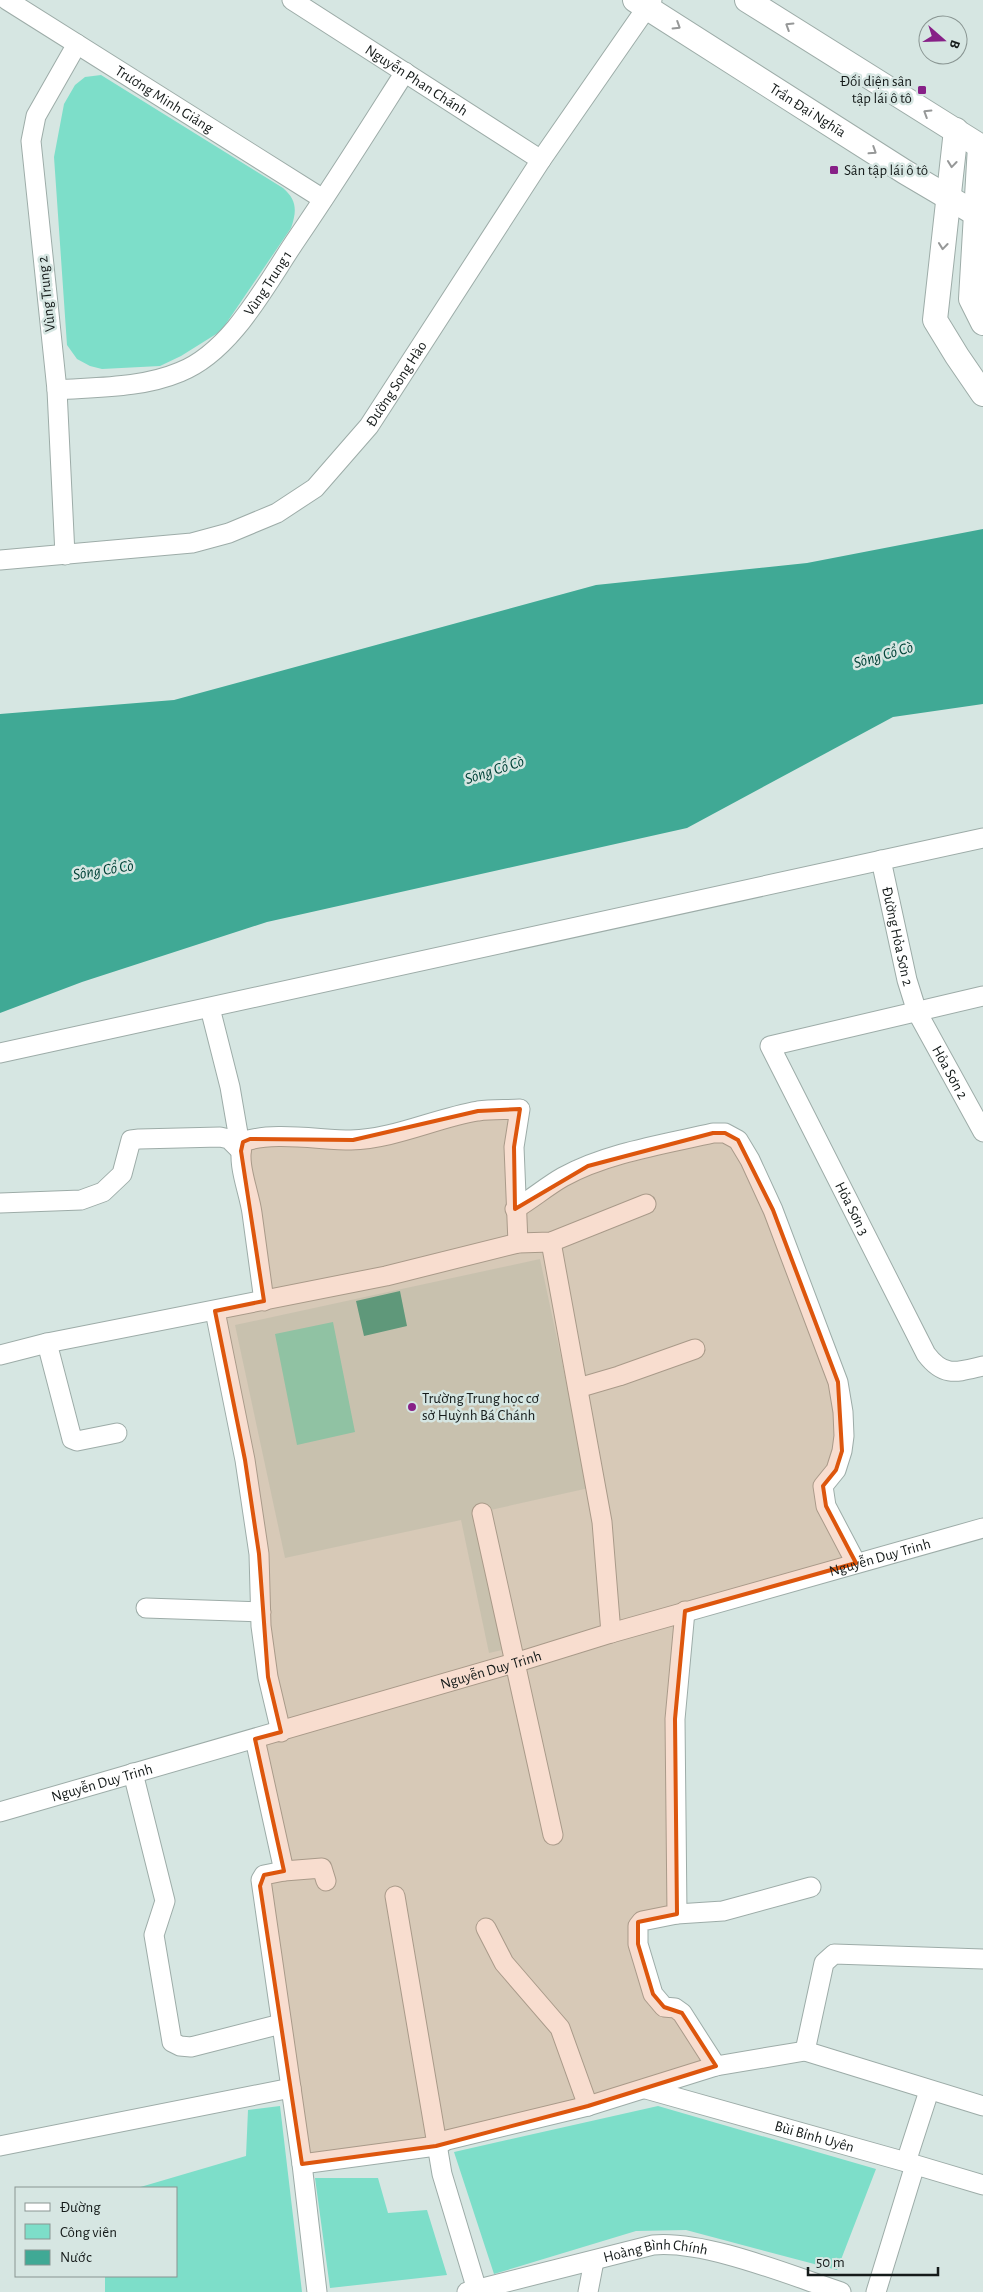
<svg xmlns="http://www.w3.org/2000/svg" width="983" height="2292" font-family="'Alegreya Sans',sans-serif">
	<style>
		.built { fill: #c4ddd6 }
		.green { fill: #7ddec9 }
		.water { fill: #40a995 }
		.lines { fill: none; stroke-linecap: round; stroke-linejoin: round }
		.minor-casing { stroke: #9daca8; stroke-width: 21 }
		.major-casing { stroke: #9daca8; stroke-width: 26 }
		.minor { stroke: #fff; stroke-width: 19 }
		.major { stroke: #fff; stroke-width: 24 }
		.oneway { stroke: #969898 }
		.marked { fill: #dd560d; fill-opacity: 0.2; stroke: #dd560d; stroke-width: 4; stroke-linejoin: round }
		.poi-dot { fill: #872087; stroke: #d6e6e2; stroke-width: 2 }
		.labels { text-anchor: middle; stroke-width: 5; stroke-linejoin: round; paint-order: stroke }
		.street-label { font-size: 15px; fill: #151b1a; stroke: #d6e6e2 }
		.poi-label { font-size: 15px; fill: #151b1a; stroke: #d6e6e2; text-anchor: start }
		.water-label { font-size: 16px; font-style: italic; fill: #004237; stroke: #d6e6e2 }
	</style>
	<rect width="100%" height="100%" fill="#d6e6e2"/>
	<path class="built" d="M540 1259 589 1488 486 1511 515 1647 489 1653 461 1520 285 1558 235 1325Z"/>
	<path class="green" d="M101 75 283 188C297 200 297 211 291 228L221 331 181 356 160 366 102 369 90 366 77 359 67 345 54 157 64 104 75 85 85 77Z
		M333 1322 355 1432 297 1445 275 1334Z
		M280 2106 302 2292H105V2276H176V2188H137L246 2156 248 2110Z
		M658 2106 876 2169 837 2270 686 2230 636 2231 494 2274 454 2152Z
		M315 2178H378L388 2213 427 2210 447 2275 330 2288Z"/>
	<path class="water" d="M983 529V704L893 717 687 828 267 922 82 982 0 1013V714L174 700 596 585 807 563Z
		M400 1291 407 1326 364 1336 356 1301Z"/>
	<g class="lines">
		<defs>
			<g id="minor">
				<path id="s1" d="M7 0 323 199"/>
				<path id="s2" d="M292 0 541 160"/>
				<path id="s3" d="M57 390C98 387 142 388 180 372 233 351 267 282 298 237 335 183 370 127 405 72"/>
				<path d="M65 555 57 390 31 141 36 116 77 44"/>
				<path id="s4" d="M0 560 192 543 229 533 277 513 315 488 369 426 541 160 652 0"/>
				<path id="s5" d="M881 860 907 980 917 1012 983 1132"/>
				<path id="s6" d="M983 996 770 1046 926 1354C944 1378 957 1372 983 1366"/>
				<path d="M210 1008 230 1087 241 1151"/>
				<path d="M0 1053 983 838"/>
				<path d="M0 1203 81 1200 103 1192 122 1174 131 1140 139 1139 220 1137 229 1139 241 1151"/>
				<path d="M515 1209C532 1199 547 1186 563 1177 606 1153 665 1144 713 1133H725L738 1140 750 1160 773 1210 838 1382 843 1412 844 1436 842 1451 836 1470 823 1486 826 1506 856 1563"/>
				<path d="M551 1242 602 1522 611 1633"/>
				<path d="M264 1301C260 1272 256 1242 252 1213 249 1191 236 1163 243 1142 271 1131 320 1140 351 1140 394 1139 436 1118 478 1111 492 1109 507 1110 520 1109L514 1147 518 1243"/>
				<path d="M215 1311 245 1460 259 1554 261 1626 268 1677 281 1732"/>
				<path d="M47 1343 72 1439 77 1441 117 1433"/>
				<path d="M0 1355 47 1343 386 1276 518 1243 551 1242 646 1204"/>
				<path d="M578 1388 619 1376 695 1349"/>
				<path d="M482 1513 553 1835"/>
				<path d="M146 1608 261 1612"/>
				<path d="M685 1611 675 1719 677 1914 642 1921 638 1926V1944L653 1994 664 2007 675 2008 682 2013 716 2066"/>
				<path d="M255 1739 284 1871"/>
				<path d="M133 1773 165 1901 154 1935 172 2042 180 2046 191 2047 281 2024"/>
				<path id="s7" d="M0 1812 521 1661 611 1633 983 1528"/>
				<path d="M395 1896 442 2174 477 2290"/>
				<path d="M677 1914 723 1911 811 1887"/>
				<path d="M486 1928 504 1963 560 2028 588 2106"/>
				<path d="M805 2051 824 1963 834 1954 983 1959"/>
				<path id="s8" d="M646 2089 906 2162 983 2185"/>
				<path d="M0 2146 291 2088"/>
				<path d="M906 2162 929 2091"/>
				<path d="M302 2164 436 2146 447 2140 588 2106 716 2066 805 2051 983 2106"/>
				<path d="M317 2292 302 2164 261 1880 264 1875 284 1871 322 1868 326 1881"/>
				<path id="s9" d="M467 2292 653 2245C705 2240 789 2275 841 2292"/>
				<path d="M588 2292 594 2261"/>
				<path d="M876 2292 915 2165"/>
			</g>
			<g id="major">
				<path id="s10" d="M635 0 905 172 983 218"/>
				<path d="M747 0 983 148"/>
				<path d="M956 130 935 320 957 356 983 394"/>
				<path d="M980 146 971 299 983 323"/>
			</g>
		</defs>
		<use href="#minor" class="minor-casing"/>
		<use href="#major" class="major-casing"/>
		<use href="#minor" class="minor"/>
		<use href="#major" class="major"/>
	</g>
	<defs><path id="oneway-chevron" d="M-2-3.5L2.5 0L-2 3.5" fill="none" stroke-width="1.6" stroke-linecap="round" stroke-linejoin="round" transform="scale(1.25)"/></defs>
	<g class="oneway">
		<use href="#oneway-chevron" transform="translate(677 26) rotate(32)"/>
		<use href="#oneway-chevron" transform="translate(789 26) rotate(-148)"/>
		<use href="#oneway-chevron" transform="translate(927 113) rotate(-148)"/>
		<use href="#oneway-chevron" transform="translate(873 151) rotate(33)"/>
		<use href="#oneway-chevron" transform="translate(952 164) rotate(96)"/>
		<use href="#oneway-chevron" transform="translate(943 246) rotate(96)"/>
	</g>
	<path class="marked" d="M520 1109 514 1147 515 1209 588 1166 713 1133H725L738 1140 773 1210 838 1382 842 1451 836 1470 823 1486 826 1506 856 1563 685 1611 675 1719 677 1914 638 1922V1944L653 1994 664 2007 682 2013 716 2066 588 2106 436 2146 302 2164 260 1886 264 1875 284 1871 255 1739 281 1732 268 1677 259 1554 245 1460 215 1311 264 1301 241 1151 243 1142 250 1139 353 1140 478 1111Z"/>
	<g class="poi-dot">
		<rect x="917" y="85" width="10" height="10" rx="2.5"/>
		<rect x="829" y="165" width="10" height="10" rx="2.5"/>
		<circle cx="412" cy="1407" r="5"/>
	</g>
	<g class="labels">
		<g class="street-label">
			<text dy="5" stroke="none"><textPath href="#s2" startOffset="148">Nguyễn Phan Chánh</textPath></text>
			<text dy="5" stroke="none"><textPath href="#s1" startOffset="186">Trương Minh Giảng</textPath></text>
			<text dy="5" stroke="none"><textPath href="#s10" startOffset="205">Trần Đại Nghĩa</textPath></text>
			<text dy="5" stroke="none"><textPath href="#s3" startOffset="252">Vùng Trung 1</textPath></text>
			<text transform="translate(46 294) rotate(-96)" y="5">Vùng Trung 2</text>
			<text dy="5" stroke="none"><textPath href="#s4" startOffset="461">Đường Song Hào</textPath></text>
			<text dy="5" stroke="none"><textPath href="#s5" startOffset="78">Đường Hỏa Sơn 2</textPath></text>
			<text dy="5" stroke="none"><textPath href="#s5" startOffset="225">Hỏa Sơn 2</textPath></text>
			<text dy="5" stroke="none"><textPath href="#s6" startOffset="401">Hỏa Sơn 3</textPath></text>
			<text dy="5" stroke="none"><textPath href="#s7" startOffset="916">Nguyễn Duy Trinh</textPath></text>
			<text dy="5" stroke="none"><textPath href="#s7" startOffset="511">Nguyễn Duy Trinh</textPath></text>
			<text dy="5" stroke="none"><textPath href="#s7" startOffset="106">Nguyễn Duy Trinh</textPath></text>
			<text dy="5" stroke="none"><textPath href="#s8" startOffset="175">Bùi Bỉnh Uyên</textPath></text>
			<text dy="5" stroke="none"><textPath href="#s9" startOffset="194">Hoàng Bình Chính</textPath></text>
		</g>
		<g class="poi-label">
			<text x="912" y="86" text-anchor="end">Đối diện sân<tspan x="912" dy="17">tập lái ô tô</tspan></text>
			<text x="844" y="175">Sân tập lái ô tô</text>
			<text x="422" y="1403">Trường Trung học cơ<tspan x="422" dy="17">sở Huỳnh Bá Chánh</tspan></text>
		</g>
		<g class="water-label">
			<text transform="translate(883 654) rotate(-16)" y="6">Sông Cổ Cò</text>
			<text transform="translate(494 769) rotate(-18)" y="6">Sông Cổ Cò</text>
			<text transform="translate(103 869) rotate(-9)" y="6">Sông Cổ Cò</text>
		</g>
	</g>
	<rect x="15" y="2187" width="162" height="90" fill="#d6e6e2" stroke="#899592"/>
	<rect x="25" y="2203" width="25" height="8" fill="#ffffff" stroke="#899592"/>
	<text x="60" y="2212" font-size="15" fill="#151b1a">Đường</text>
	<rect x="25" y="2224" width="25" height="15" fill="#7ddec9" stroke="#899592"/>
	<text x="60" y="2237" font-size="15" fill="#151b1a">Công viên</text>
	<rect x="25" y="2250" width="25" height="15" fill="#40a995" stroke="#899592"/>
	<text x="60" y="2262" font-size="15" fill="#151b1a">Nước</text>
	<g transform="translate(943 40) rotate(110)"><circle r="24" fill="#d6e6e2" stroke="#899592"/>
	<path d="M0-4L9 19L0 12L-9 19Z" fill="#872087"/>
	<text y="-8" font-size="14" font-weight="bold" text-anchor="middle" fill="#151b1a">B</text>
	</g>
	<path d="M808 2267v8h130v-8" fill="none" stroke="#151b1a" stroke-width="2.5"/>
	<text x="816" y="2267" font-size="15" fill="#151b1a" stroke="#d6e6e2" stroke-width="4" paint-order="stroke">50 m</text>
</svg>
